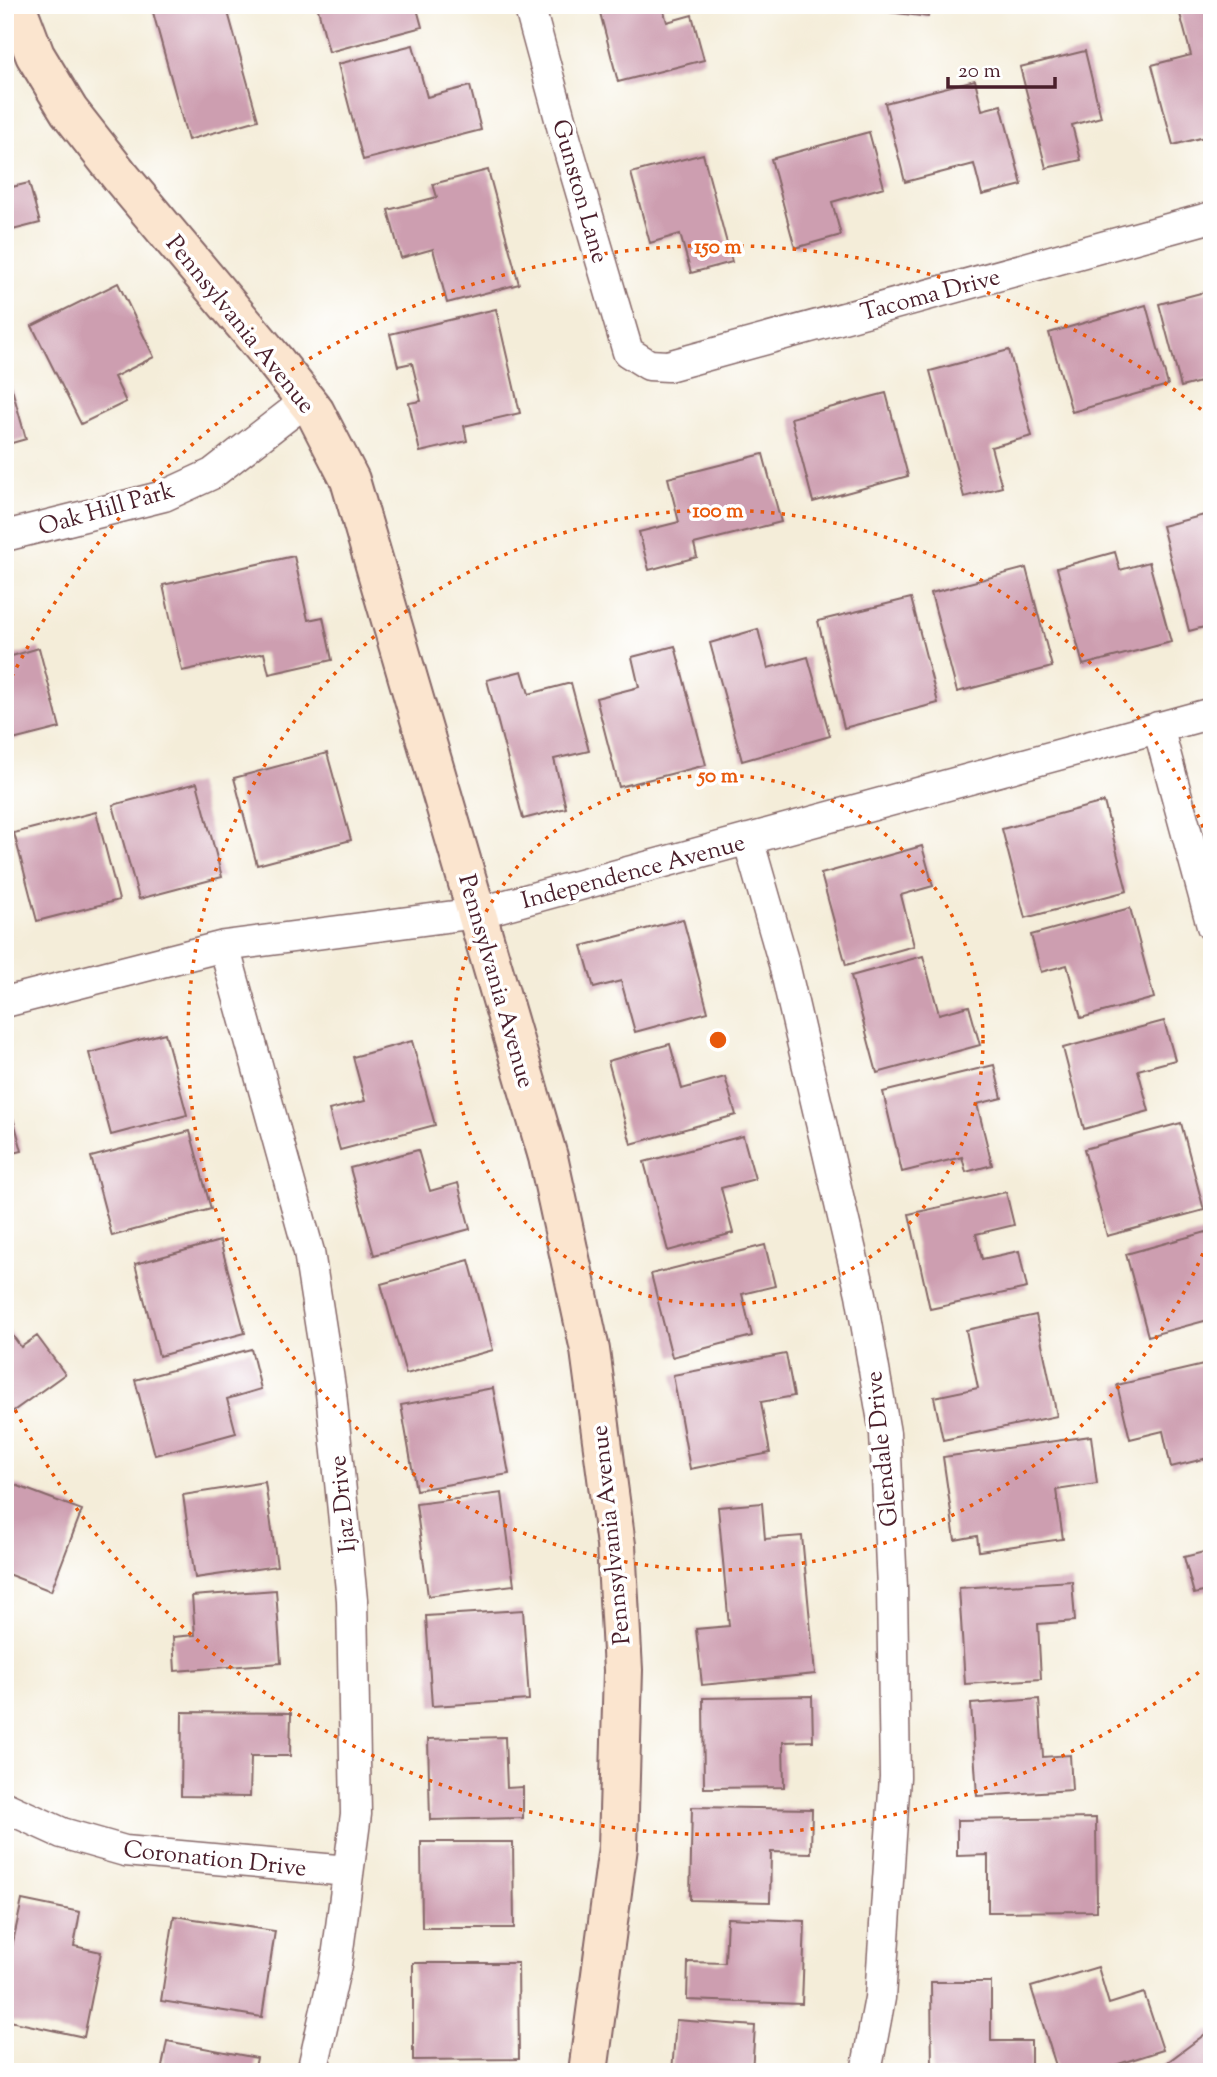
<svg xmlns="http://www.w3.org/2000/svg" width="1217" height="2077" font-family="'Sorts Mill Goudy',serif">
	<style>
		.building { fill: #cd9eb0 }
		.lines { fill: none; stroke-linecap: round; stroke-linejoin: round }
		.street-casing { stroke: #866768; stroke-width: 33 }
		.secondary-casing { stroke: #866768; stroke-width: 42 }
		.street { stroke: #fff; stroke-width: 30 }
		.secondary { stroke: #fbe5cf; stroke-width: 38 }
		.ring { fill: none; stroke: #e8590c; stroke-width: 3.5; stroke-dasharray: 3.5 7 }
		.labels { text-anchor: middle; stroke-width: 7; stroke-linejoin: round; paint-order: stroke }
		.street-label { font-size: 24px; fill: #4a1f2b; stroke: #fff }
		.centre { fill: #e8590c; stroke: #fff; stroke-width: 3.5 }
		.ring-label { font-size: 21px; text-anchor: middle; font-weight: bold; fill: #e8590c; stroke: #fff; stroke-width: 7; stroke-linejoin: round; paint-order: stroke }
	</style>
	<rect width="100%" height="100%" fill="#fff"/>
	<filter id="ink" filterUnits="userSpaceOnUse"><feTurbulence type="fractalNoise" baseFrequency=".0143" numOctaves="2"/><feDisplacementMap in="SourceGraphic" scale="14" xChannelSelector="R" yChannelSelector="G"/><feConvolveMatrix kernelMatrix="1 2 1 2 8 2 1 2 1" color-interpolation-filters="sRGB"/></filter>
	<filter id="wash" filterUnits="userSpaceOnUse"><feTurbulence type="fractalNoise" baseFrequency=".00686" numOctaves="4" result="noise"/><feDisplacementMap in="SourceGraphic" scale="28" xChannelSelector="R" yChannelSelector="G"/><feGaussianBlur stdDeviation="1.57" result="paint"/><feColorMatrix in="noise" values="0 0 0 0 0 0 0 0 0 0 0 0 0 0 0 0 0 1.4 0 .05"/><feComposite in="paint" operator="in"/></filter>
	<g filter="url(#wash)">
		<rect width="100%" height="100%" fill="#f4edd9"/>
		<g id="blocks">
			<path class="building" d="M151 5H226L258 120 188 140Z
				M317 5H416L422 27 329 52Z
				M598 5H662L667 22 692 15 704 60 618 82Z
				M849 5H930L928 17 849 7Z
				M1212 6V135L1173 145 1152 65 1191 55 1180 14Z
				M413 45 427 97 470 86 481 130 363 160 338 64Z
				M1085 51 1101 117 1072 125 1081 160 1046 168 1020 67Z
				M975 80 982 110 1001 105 1022 185 982 195 974 164 905 182 885 103Z
				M869 132 884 187 832 202 841 235 795 248 771 159Z
				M703 154 732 262 691 273 680 234 650 243 631 173Z
				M5 163 12 187 29 183 40 223 5 232Z
				M488 170 519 284 447 303 433 249 401 258 388 210 437 197 433 184Z
				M118 283 154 357 114 377 126 402 81 424 32 326Z
				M1212 290V379L1181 387 1159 304Z
				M1146 305 1168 385 1072 412 1049 333Z
				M496 309 520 413 464 426 467 441 420 452 409 403 421 401 412 363 398 366 390 334Z
				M1009 350 1032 436 991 447 1002 487 964 497 930 371Z
				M5 364 26 439 5 445Z
				M886 393 908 476 813 502 791 418Z
				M763 454 781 522 694 544 697 557 649 570 639 532 679 522 668 478Z
				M1212 513V625L1189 631 1162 526Z
				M1115 552 1120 570 1149 562 1171 642 1083 665 1057 568Z
				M294 556 308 620 323 617 332 660 269 674 264 653 182 671 163 585Z
				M1026 568 1052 667 957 692 931 593Z
				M911 598 938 703 844 728 818 621Z
				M758 629 768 668 808 657 830 736 742 761 710 643Z
				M675 646 706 765 619 787 596 698 639 687 632 657Z
				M39 648 60 728 5 742V658Z
				M522 671 529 694 571 683 589 751 554 759 566 808 523 819 487 680Z
				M327 753 351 840 257 865 234 778Z
				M197 783 222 877 139 899 113 805Z
				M1104 802 1127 891 1025 918 1002 829Z
				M96 812 119 900 37 921 14 833Z
				M922 846 933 886 901 895 914 946 846 965 821 874Z
				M1130 908 1154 998 1081 1018 1067 965 1041 972 1031 935Z
				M683 919 708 1012 635 1032 621 981 594 988 582 946Z
				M923 956 939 1014 969 1006 980 1045 877 1073 851 976Z
				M1164 1021 1175 1060 1138 1070 1149 1111 1084 1129 1063 1048Z
				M165 1033 187 1115 111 1135 89 1053Z
				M412 1041 435 1125 340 1150 329 1110 365 1101 353 1057Z
				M670 1044 682 1089 725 1077 736 1115 631 1144 608 1061Z
				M994 1065 1002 1098 977 1104 992 1165 966 1172 962 1157 902 1172 883 1092Z
				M6 1092 22 1151 5 1155V1093Z
				M1181 1123 1204 1210 1107 1236 1084 1149Z
				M190 1131 211 1209 112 1236 91 1157Z
				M743 1136 755 1179 721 1188 733 1233 668 1251 644 1162Z
				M418 1150 430 1191 458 1183 470 1229 374 1255 350 1168Z
				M1006 1192 1014 1225 976 1234 982 1259 1019 1251 1027 1288 930 1309 909 1214Z
				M1210 1231 1212 1239V1319L1148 1336 1126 1254Z
				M220 1241 245 1333 159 1356 135 1264Z
				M765 1245 775 1286 742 1294 752 1336 672 1357 651 1274Z
				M469 1260 493 1350 406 1374 381 1284Z
				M1036 1315 1057 1416 943 1440 934 1397 978 1388 966 1330Z
				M5 1325 21 1347 37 1336 65 1374 5 1417Z
				M251 1349 261 1389 227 1399 236 1433 155 1455 135 1380Z
				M786 1354 794 1396 761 1402 770 1453 690 1469 673 1375Z
				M1212 1363V1457L1171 1467 1163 1431 1130 1439 1117 1385Z
				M493 1388 509 1474 416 1490 401 1405Z
				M1091 1436 1097 1484 1056 1490 1063 1539 979 1551 977 1536 955 1540 943 1457Z
				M265 1482 277 1566 195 1578 183 1495Z
				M10 1483 82 1510 51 1591 5 1573V1497Z
				M502 1493 514 1585 428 1596 416 1504Z
				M762 1503 765 1539 802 1536 815 1674 702 1685 696 1629 729 1626 718 1507Z
				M1212 1550V1590L1194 1594 1184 1557Z
				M1072 1581 1075 1621 1038 1624 1041 1679 965 1684 959 1588Z
				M276 1590 281 1663 175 1671 173 1637 195 1635 192 1596Z
				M523 1610 529 1700 432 1706 426 1616Z
				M812 1696 813 1741 783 1742 784 1787 704 1788 703 1698Z
				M1039 1699 1043 1757 1070 1755 1072 1790 977 1796 971 1704Z
				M182 1712 291 1713 290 1756H251L250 1797 181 1796Z
				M505 1737 507 1788 523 1787V1818L430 1820 428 1739Z
				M692 1807 812 1809 811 1853 771 1852 770 1902 690 1900Z
				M1096 1818 1097 1911 988 1912V1855L957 1856V1820Z
				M421 1842H513L514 1928H422Z
				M22 1900 80 1912 74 1946 101 1952 84 2037 5 2020V1979Z
				M174 1916 275 1931 262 2017 161 2001Z
				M727 1918 805 1921 802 2004 687 2000 688 1962 725 1963Z
				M413 1963H518L519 2059 413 2060Z
				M1098 1967 1109 2004 1144 1993 1163 2050 1093 2072H1058L1031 1987Z
				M931 1982H991V2041H1031V2072H932Z
				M676 2020 755 2026 752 2072H672Z
				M1212 2029V2072H1164L1161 2067Z
				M167 2041 257 2058 254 2072H161Z"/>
		</g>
	</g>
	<g filter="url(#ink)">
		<use href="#blocks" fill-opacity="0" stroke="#866768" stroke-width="2"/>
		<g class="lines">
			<defs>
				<path id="street" d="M529 5 566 141 628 352 649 365 668 366 1212 217
					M5 536 164 496 212 474 306 401
					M1158 727 1212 926
					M748 839 784 964 861 1294 885 1433 892 1588 895 1777 880 1998 866 2072
					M224 946 309 1252 331 1393 352 1600 356 1814 336 1965 312 2072
					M5 1002 224 946 477 913 1212 713
					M5 1807 62 1833 125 1851 348 1871"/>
				<path id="secondary" d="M16 5 35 55 69 111 120 176 275 361 315 412 350 480 548 1157 590 1350 616 1545 623 1670 618 1847 588 2072"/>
			</defs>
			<use href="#street" class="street-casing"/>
			<use href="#secondary" class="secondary-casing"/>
			<use href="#street" class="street"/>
			<use href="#secondary" class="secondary"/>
		</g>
	</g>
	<g class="ring">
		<circle cx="718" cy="1040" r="265"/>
		<path d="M1211 1234A530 530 0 1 1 1211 846"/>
		<path d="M1207 1666A794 794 0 0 1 7 1394M7 686A794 794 0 0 1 1207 414"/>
	</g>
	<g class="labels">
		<g class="street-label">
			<text transform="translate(581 191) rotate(74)" y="8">Gunston Lane</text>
			<text transform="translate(930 294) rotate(-15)" y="8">Tacoma Drive</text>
			<text transform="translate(241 324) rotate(51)" y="8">Pennsylvania Avenue</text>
			<text transform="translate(106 508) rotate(-16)" y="8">Oak Hill Park</text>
			<text transform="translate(633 871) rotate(-15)" y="8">Independence Avenue</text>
			<text transform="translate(497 981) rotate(74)" y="8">Pennsylvania Avenue</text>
			<text transform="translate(881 1449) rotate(-96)" y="8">Glendale Drive</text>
			<text transform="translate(342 1504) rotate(-96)" y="8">Ijaz Drive</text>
			<text transform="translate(610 1535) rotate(-96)" y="8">Pennsylvania Avenue</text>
			<text transform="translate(215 1858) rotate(6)" y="8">Coronation Drive</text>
		</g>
	</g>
	<circle cx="718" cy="1040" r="10" class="centre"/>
	<g class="ring-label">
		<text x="718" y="253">150 m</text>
		<text x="718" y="517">100 m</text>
		<text x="718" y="782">50 m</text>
	</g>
	<rect width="1217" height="2077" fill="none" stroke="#fff" stroke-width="28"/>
	<path d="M948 77v10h107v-10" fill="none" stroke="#4a1f2b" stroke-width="3.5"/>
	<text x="958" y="77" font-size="21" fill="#4a1f2b" stroke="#ffffff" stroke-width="5" paint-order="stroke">20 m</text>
</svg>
